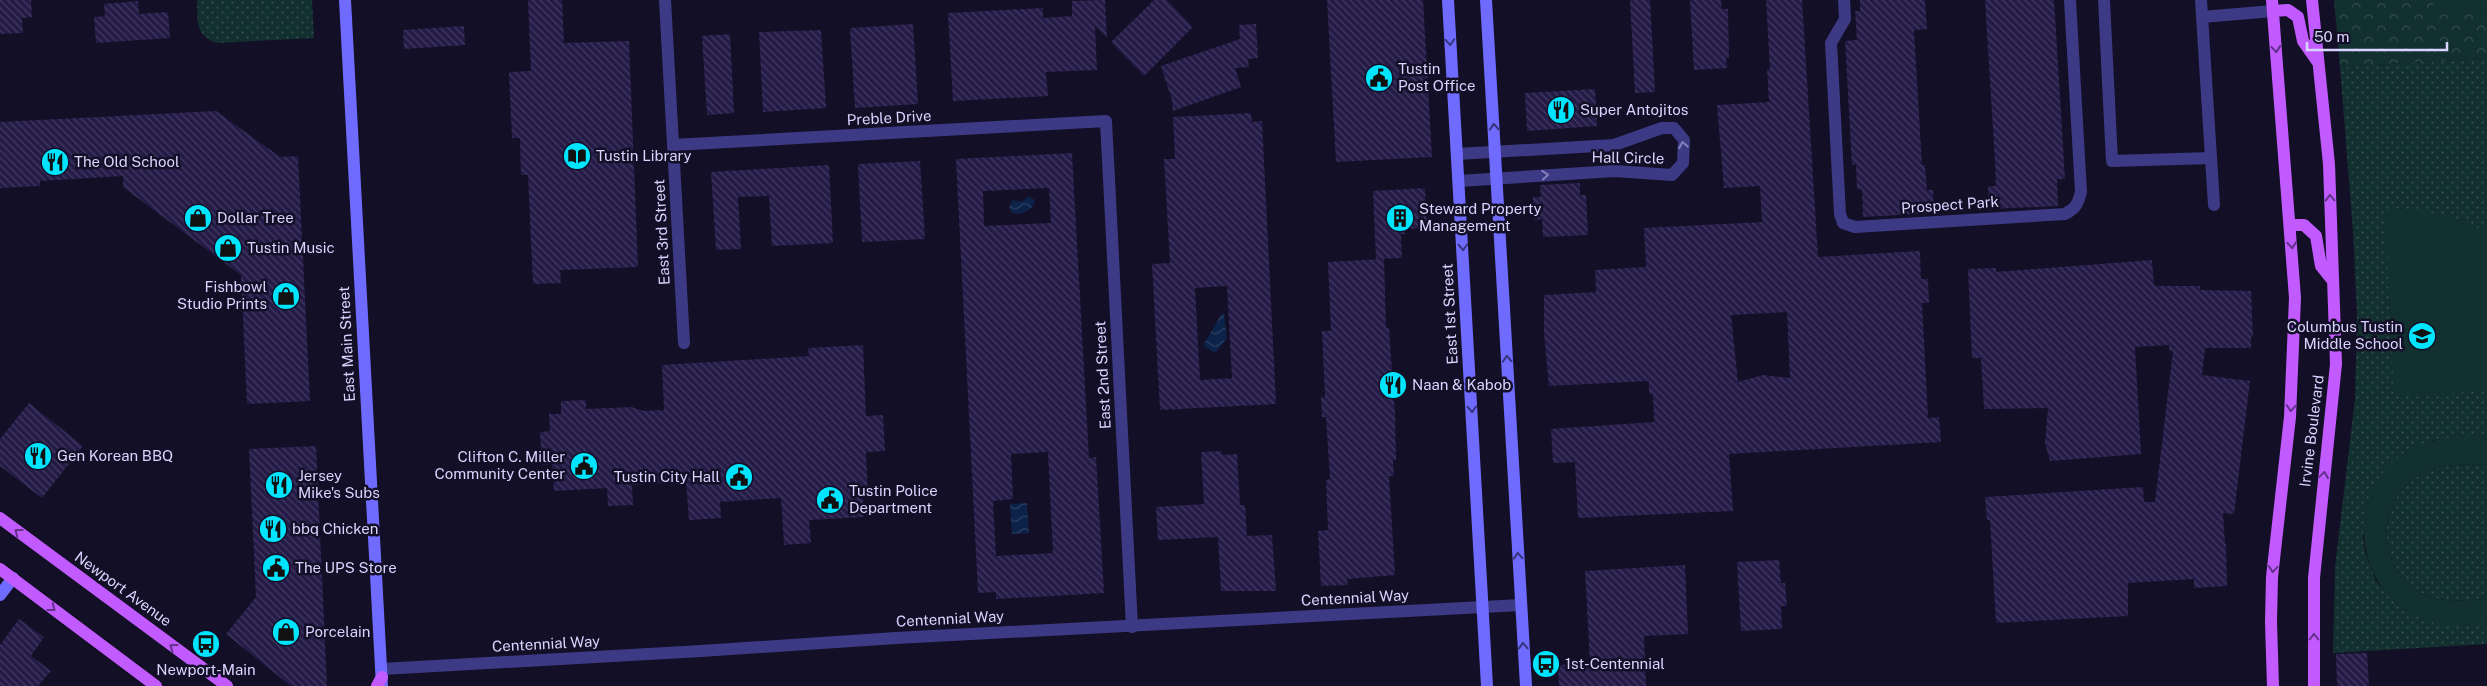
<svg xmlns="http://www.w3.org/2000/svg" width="2487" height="686" font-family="'Public Sans',sans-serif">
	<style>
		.grass { fill: url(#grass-dots) }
		.park { fill: url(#park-crowns) }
		.pitch { fill: #12302f }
		.water { fill: url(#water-waves) }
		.building { fill: url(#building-back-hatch); fill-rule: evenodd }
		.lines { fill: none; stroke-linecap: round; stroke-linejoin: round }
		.minor { stroke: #3d3a85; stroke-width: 12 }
		.tertiary { stroke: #3d3a85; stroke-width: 12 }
		.secondary { stroke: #6f6bff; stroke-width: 12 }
		.primary { stroke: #c25bff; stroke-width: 12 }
		.oneway { stroke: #38347d }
		.oneway2 { stroke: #623188 }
		.oneway3 { stroke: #837fbc }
		.labels { text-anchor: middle; stroke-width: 5; stroke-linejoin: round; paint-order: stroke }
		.poi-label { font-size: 15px; fill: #d9d4ff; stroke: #130f26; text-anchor: start }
		.street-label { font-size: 15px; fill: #d9d4ff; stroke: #130f26 }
	</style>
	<defs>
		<pattern id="grass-dots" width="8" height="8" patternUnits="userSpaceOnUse" patternTransform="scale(1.25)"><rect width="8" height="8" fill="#12302f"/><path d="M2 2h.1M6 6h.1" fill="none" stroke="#344d4e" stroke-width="1.8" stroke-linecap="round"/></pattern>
		<pattern id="park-crowns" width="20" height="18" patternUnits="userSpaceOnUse" patternTransform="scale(1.25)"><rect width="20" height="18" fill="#12302f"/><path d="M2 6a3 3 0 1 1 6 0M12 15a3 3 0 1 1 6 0" fill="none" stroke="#344d4e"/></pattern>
		<pattern id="water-waves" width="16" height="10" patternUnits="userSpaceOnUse" patternTransform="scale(1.25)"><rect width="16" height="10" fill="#0c2248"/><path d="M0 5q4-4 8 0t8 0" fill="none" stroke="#2f4163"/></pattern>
		<pattern id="building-back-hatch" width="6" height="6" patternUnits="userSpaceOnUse" patternTransform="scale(1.25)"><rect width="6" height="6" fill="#241b47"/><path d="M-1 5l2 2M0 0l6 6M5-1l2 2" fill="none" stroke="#433b63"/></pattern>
	</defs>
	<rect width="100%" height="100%" fill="#130f26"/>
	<path class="grass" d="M197 0H312L314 38 216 43C194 33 198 22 197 0Z
		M2487 58V436L2433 440 2404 453 2381 476 2367 505 2363 537 2365 552 2376 581 2397 604 2437 623H2487V644L2333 653 2335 567 2355 399 2357 315 2353 231 2340 67Z
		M2487 464V599C2464 600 2441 604 2420 592 2374 566 2376 496 2423 473 2442 463 2466 465 2487 464Z"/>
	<path class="park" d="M2334 0H2487V58L2340 67Z"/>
	<path class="pitch" d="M2433 0H2487V11L2433 14Z
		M2385 209C2421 209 2455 215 2487 233V391L2394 396Z
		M2487 436V464C2466 465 2442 463 2423 473 2376 496 2374 566 2420 592 2441 604 2464 600 2487 599V623C2466 624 2442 627 2423 619 2347 589 2343 477 2419 445 2441 436 2464 437 2487 436Z"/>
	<path class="water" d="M1028 196 1035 200C1033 210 1022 217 1011 212L1009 207 1013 200 1022 202Z
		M1222 313 1224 314 1227 338 1215 353 1204 346V344Z
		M1027 503 1029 533 1012 534 1010 504Z"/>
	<path class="building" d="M0 0H31L32 17 22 18 23 33 0 34Z
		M528 0H562L564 43 629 41 638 267 560 270 561 283 533 284 528 175H521L520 138H512L509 72 531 71Z
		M1105 0 1107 38 1095 26 1097 70 1046 72 1048 96 953 101 948 13 1043 8V18L1072 16V1Z
		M1154 0H1167L1193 27 1144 76 1111 42Z
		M1327 0H1423L1432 157 1336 162Z
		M1630 0H1650L1655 92 1635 93Z
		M1690 0H1721L1722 9H1728L1729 58H1726L1727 68 1694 70Z
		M1766 0H1802L1818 257 1920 251 1921 279H1928L1929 303H1922L1928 418 1939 417 1941 442 1729 454 1733 511 1578 518 1575 462 1553 463 1551 429 1654 422 1653 394H1649V381L1549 386 1544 334V295L1596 292 1595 270 1646 267 1644 228 1762 222 1760 186 1724 188 1717 105 1769 102 1767 69H1770ZM1787 312 1790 378 1763 375 1738 382 1731 315Z
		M1860 0H1925L1927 29 1914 30 1922 165H1925L1927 190H1933L1934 213 1863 217 1862 189 1857 190 1856 164 1852 165 1845 41 1857 40 1855 11H1860Z
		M1985 0H2054L2065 179H2057L2058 206 1989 209 1988 186H1996L1995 161Z
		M138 1 139 14 168 12 170 38 96 43 94 17 105 16 104 4Z
		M913 24 918 104 855 108 850 28Z
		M1256 24 1258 58 1248 59 1249 67 1235 68 1241 87 1173 111 1172 100 1161 66 1240 39 1239 25Z
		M464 26 465 45 404 49 403 30Z
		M821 30 826 108 763 112 759 32Z
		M730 34 734 113 707 115 702 36Z
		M1595 89 1597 126 1527 131 1525 93Z
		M216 111 280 157 298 156 310 401 247 404 241 275 123 187V176L40 181V186L0 188V122Z
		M1251 113 1252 122 1262 121 1276 404 1160 410 1152 264 1170 263 1164 159H1175L1173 117ZM1227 286 1232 378 1200 380 1195 288Z
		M1072 153 1089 458 1096 457 1104 593 996 599V592L978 593 956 159ZM1049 188 1051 223 984 226 983 191ZM1048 452 1053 553 996 556 993 501 1013 499 1011 454Z
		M920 161 925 239 862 242 858 164Z
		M829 165 833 243 772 246 769 196 738 197 741 249 716 250 711 172Z
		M1580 183V195H1586L1588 235 1543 237 1542 219 1534 220 1533 197H1541L1540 185Z
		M1425 188 1427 228 1405 229V234H1401L1402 258 1376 259 1373 191Z
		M1384 259 1386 328H1389L1395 413 1396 460H1393L1394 476H1389L1395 575 1347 579 1348 585 1321 586 1318 531 1328 530 1326 480 1330 479 1326 417H1322L1321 397H1325L1322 331H1331L1328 262Z
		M2152 260 2154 285 2156 286H2200V290L2251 291 2253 337 2251 336V348H2205L2202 375 2250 381 2234 514 2223 513 2225 544H2226L2227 586 2194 588V579L2128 583V616L1996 623 1990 520H1987L1985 497 2143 487 2144 502H2155L2173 351H2169V345L2135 347 2141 454 2050 461 2045 443 2048 408 1984 409 1981 358H1972L1968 269 1996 268V272Z
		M863 345 866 416 883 415 885 451 866 452 868 496 863 498 864 517 809 520 811 543 784 545 781 498 720 502 721 518 689 520 686 482 632 485 633 505 608 506 607 488 554 491 552 464 542 465 540 432 550 431 549 414H561V401L586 400V409L631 407 644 411 664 410 662 365 809 356 808 348Z
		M29 403 83 446 42 498 0 466V439Z
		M316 446 327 686H291L226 634 256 597 249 449Z
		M1221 451 1222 455 1237 454 1240 505H1245L1247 536 1272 535 1276 591H1221L1218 537 1158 540 1156 507 1204 504 1201 452Z
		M1779 560 1781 583H1785L1787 606H1781L1782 629 1741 631 1737 562Z
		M1685 565 1688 634 1644 636 1646 686H1559L1558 665 1590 663 1585 571Z
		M19 619 44 637 31 656 51 671 38 686H0V645Z
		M2367 653 2369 686H2337L2336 654Z"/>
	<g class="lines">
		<path class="minor" d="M665 0 684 343
			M1844 0 1845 19 1831 43 1840 214 1843 223 1855 227 2065 214C2076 208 2078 204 2081 192L2070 0
			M2104 0 2112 161 2211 158 2201 0
			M2202 17 2273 11
			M673 145 1106 121 1132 627
			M1457 154 1614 145 1662 128H1674L1684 140 1683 163 1672 175 1615 171 1459 181
			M2211 158 2214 205"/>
		<path class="tertiary" d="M382 669 701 651 896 638 1521 605"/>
		<path class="secondary" d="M345 0 382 686
			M1448 0 1487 686
			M1486 0 1526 686
			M0 595 13 578"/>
		<path class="primary" d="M2272 0 2295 298 2290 417 2272 577 2271 622 2273 686
			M2312 0 2329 164 2336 364 2314 578V686
			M2273 11 2288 10 2298 17 2303 41 2317 61
			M2290 225H2304L2316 236 2321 266 2333 281
			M0 518 227 686
			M0 569 156 686
			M377 686 382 677"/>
	</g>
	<defs><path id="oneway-chevron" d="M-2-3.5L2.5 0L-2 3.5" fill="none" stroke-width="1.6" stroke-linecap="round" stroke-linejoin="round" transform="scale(1.25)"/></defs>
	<g class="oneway">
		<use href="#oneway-chevron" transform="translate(1450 42) rotate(86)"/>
		<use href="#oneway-chevron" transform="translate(1494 127) rotate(-93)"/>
		<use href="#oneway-chevron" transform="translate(1463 247) rotate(87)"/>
		<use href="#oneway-chevron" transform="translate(1507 359) rotate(-93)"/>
		<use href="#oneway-chevron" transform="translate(1472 409) rotate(87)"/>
		<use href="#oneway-chevron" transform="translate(1518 556) rotate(-93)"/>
		<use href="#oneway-chevron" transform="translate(1523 646) rotate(-93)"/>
	</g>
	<g class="oneway2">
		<use href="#oneway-chevron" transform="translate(2276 49) rotate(85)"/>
		<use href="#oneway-chevron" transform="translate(2330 198) rotate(-92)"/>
		<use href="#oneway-chevron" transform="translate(2292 245) rotate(84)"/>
		<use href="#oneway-chevron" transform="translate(2291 408) rotate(94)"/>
		<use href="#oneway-chevron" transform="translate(2324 475) rotate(-82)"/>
		<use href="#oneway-chevron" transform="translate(18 532) rotate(-143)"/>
		<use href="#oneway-chevron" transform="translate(2273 569) rotate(94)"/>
		<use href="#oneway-chevron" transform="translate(52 608) rotate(37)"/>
		<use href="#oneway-chevron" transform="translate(2314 637) rotate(-90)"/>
		<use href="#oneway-chevron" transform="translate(173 647) rotate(-144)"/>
	</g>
	<g class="oneway3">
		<use href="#oneway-chevron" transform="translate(1683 145) rotate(-101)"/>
		<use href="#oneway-chevron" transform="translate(1545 175) rotate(-4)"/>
	</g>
	<defs>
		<symbol id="civic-disc" viewBox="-11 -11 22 22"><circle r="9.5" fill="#00e5ff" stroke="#130f26"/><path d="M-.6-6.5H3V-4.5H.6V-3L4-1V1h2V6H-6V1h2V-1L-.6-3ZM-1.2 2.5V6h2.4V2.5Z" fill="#111"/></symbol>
		<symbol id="restaurant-disc" viewBox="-11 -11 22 22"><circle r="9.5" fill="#00e5ff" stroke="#130f26"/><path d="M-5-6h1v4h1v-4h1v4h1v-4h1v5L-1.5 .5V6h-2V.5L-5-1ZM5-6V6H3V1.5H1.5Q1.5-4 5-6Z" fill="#111"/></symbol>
		<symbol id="library-disc" viewBox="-11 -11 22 22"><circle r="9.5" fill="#00e5ff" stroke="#130f26"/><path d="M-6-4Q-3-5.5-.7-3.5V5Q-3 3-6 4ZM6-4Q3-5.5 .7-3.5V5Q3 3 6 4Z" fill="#111"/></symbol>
		<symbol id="shop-disc" viewBox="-11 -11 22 22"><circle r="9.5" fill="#00e5ff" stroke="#130f26"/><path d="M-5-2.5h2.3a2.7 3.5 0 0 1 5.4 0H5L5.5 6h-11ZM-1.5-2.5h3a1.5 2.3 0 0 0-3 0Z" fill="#111"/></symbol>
		<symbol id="building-disc" viewBox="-11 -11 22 22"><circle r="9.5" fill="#00e5ff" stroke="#130f26"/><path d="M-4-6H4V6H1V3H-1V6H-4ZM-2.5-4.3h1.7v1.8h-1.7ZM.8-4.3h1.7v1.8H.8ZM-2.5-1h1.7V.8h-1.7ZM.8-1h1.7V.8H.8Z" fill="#111"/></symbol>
		<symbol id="school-disc" viewBox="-11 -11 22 22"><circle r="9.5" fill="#00e5ff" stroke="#130f26"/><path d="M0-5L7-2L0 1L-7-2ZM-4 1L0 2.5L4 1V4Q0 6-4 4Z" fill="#111"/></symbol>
		<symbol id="bus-disc" viewBox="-11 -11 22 22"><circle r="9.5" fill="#00e5ff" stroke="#130f26"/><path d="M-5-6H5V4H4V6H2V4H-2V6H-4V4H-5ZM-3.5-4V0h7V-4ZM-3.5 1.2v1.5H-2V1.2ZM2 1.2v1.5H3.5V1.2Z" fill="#111"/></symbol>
	</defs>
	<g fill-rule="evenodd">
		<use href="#civic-disc" x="1363" y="62" width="32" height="32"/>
		<use href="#restaurant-disc" x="1545" y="94" width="32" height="32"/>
		<use href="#library-disc" x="561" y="140" width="32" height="32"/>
		<use href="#restaurant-disc" x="39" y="146" width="32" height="32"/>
		<use href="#shop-disc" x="182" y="202" width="32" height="32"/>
		<use href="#building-disc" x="1384" y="202" width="32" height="32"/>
		<use href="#shop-disc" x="212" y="232" width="32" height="32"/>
		<use href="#shop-disc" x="270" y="280" width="32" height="32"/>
		<use href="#school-disc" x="2406" y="320" width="32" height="32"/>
		<use href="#restaurant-disc" x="1377" y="369" width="32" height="32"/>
		<use href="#restaurant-disc" x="22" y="440" width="32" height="32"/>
		<use href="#civic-disc" x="568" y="450" width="32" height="32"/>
		<use href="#civic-disc" x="723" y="461" width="32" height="32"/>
		<use href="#restaurant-disc" x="263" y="469" width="32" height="32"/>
		<use href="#civic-disc" x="814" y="484" width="32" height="32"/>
		<use href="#restaurant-disc" x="257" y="513" width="32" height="32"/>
		<use href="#civic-disc" x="260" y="552" width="32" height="32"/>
		<use href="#shop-disc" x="270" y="616" width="32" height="32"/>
		<use href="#bus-disc" x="190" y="628" width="32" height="32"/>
		<use href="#bus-disc" x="1530" y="648" width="32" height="32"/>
	</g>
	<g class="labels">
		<g class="poi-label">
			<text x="1398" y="74">Tustin<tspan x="1398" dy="17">Post Office</tspan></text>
			<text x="1580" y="115">Super Antojitos</text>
			<text x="596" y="161">Tustin Library</text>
			<text x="74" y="167">The Old School</text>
			<text x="1419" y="214">Steward Property<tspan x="1419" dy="17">Management</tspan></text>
			<text x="217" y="223">Dollar Tree</text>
			<text x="247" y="253">Tustin Music</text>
			<text x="267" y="292" text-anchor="end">Fishbowl<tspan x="267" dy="17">Studio Prints</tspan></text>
			<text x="2403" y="332" text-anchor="end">Columbus Tustin<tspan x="2403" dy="17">Middle School</tspan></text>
			<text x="1412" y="390">Naan &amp; Kabob</text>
			<text x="57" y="461">Gen Korean BBQ</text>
			<text x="565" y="462" text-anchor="end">Clifton C. Miller<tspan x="565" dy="17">Community Center</tspan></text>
			<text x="298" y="481">Jersey<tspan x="298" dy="17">Mike's Subs</tspan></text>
			<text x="720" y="482" text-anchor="end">Tustin City Hall</text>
			<text x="849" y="496">Tustin Police<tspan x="849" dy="17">Department</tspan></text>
			<text x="292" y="534">bbq Chicken</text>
			<text x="295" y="573">The UPS Store</text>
			<text x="305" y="637">Porcelain</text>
			<text x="1565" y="669">1st-Centennial</text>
			<text x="206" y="675" text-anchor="middle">Newport-Main</text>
		</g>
		<g class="street-label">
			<text transform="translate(889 118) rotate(-3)" y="5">Preble Drive</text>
			<text transform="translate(1628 158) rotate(1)" y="5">Hall Circle</text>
			<text transform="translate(1950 205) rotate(-4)" y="5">Prospect Park</text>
			<text transform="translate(662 232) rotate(-93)" y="5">East 3rd Street</text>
			<text transform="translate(1450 314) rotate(-93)" y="5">East 1st Street</text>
			<text transform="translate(347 344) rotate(-93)" y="5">East Main Street</text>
			<text transform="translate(1103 375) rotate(-93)" y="5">East 2nd Street</text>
			<text transform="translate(2312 431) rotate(-83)" y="5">Irvine Boulevard</text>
			<text transform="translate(123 589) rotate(36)" y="5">Newport Avenue</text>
			<text transform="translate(1355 598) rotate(-3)" y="5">Centennial Way</text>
			<text transform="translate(950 619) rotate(-3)" y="5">Centennial Way</text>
			<text transform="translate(546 644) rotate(-3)" y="5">Centennial Way</text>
		</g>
	</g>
	<path d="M2307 42v8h140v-8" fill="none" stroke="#d9d4ff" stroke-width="2.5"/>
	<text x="2314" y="42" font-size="15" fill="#d9d4ff" stroke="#130f26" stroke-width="4" paint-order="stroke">50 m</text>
</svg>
